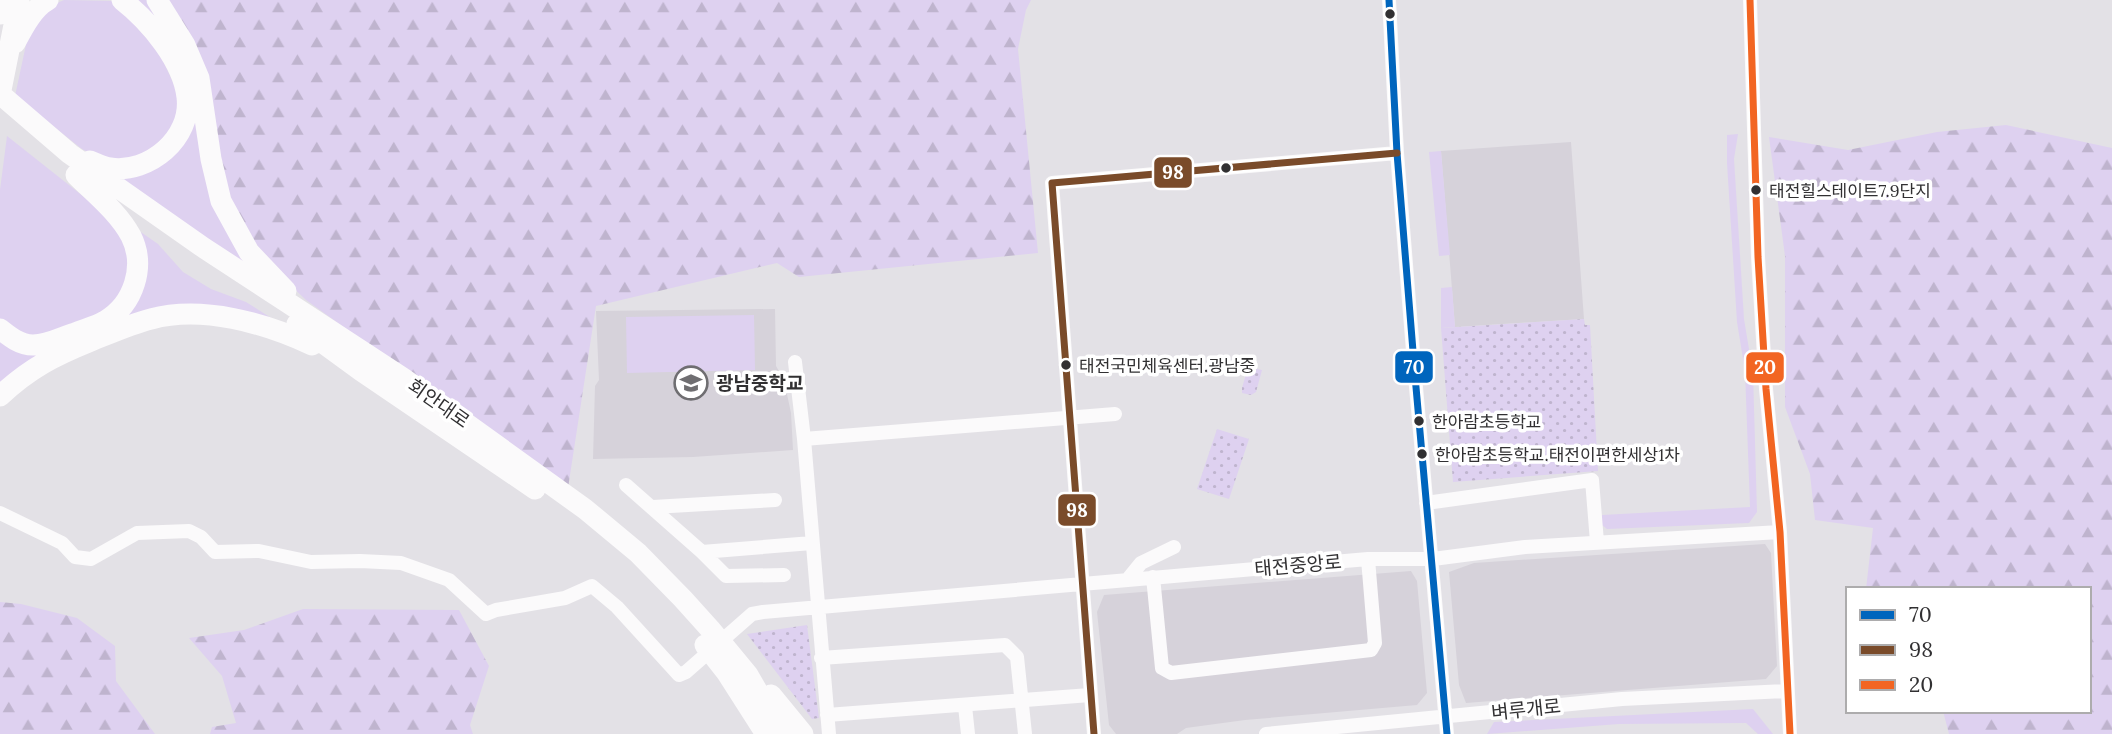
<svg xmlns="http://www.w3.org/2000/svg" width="2112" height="734" font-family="Lora,'Noto Sans KR',serif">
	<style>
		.built { fill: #d6d2da }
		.green { fill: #ded1f0 }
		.forest { fill: url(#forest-firs) }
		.park { fill: url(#park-dots) }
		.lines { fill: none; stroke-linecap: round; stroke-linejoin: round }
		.minor { stroke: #fbfafb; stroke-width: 14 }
		.highway { stroke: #fbfafb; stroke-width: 21 }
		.bus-1-casing { stroke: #fff; stroke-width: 12 }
		.bus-2-casing { stroke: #fff; stroke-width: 12 }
		.bus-3-casing { stroke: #fff; stroke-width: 12 }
		.bus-1 { stroke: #0065bd; stroke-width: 7 }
		.bus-2 { stroke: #7a4b2a; stroke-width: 7 }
		.bus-3 { stroke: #f26522; stroke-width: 7 }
		.bus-dot { fill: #313032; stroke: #fff; stroke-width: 2.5 }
		.labels { text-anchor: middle; stroke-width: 7; stroke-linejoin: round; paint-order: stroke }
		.bus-label { font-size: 17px; fill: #313032; stroke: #fff; text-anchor: start }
		.poi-label { font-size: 19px; font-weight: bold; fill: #313032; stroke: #fff; text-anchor: start }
		.street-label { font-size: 19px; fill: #313032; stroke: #fff }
		.line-badge { stroke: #fff; stroke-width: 2.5 }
		.badge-label { font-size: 19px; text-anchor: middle; font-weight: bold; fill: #fff }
	</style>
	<defs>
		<pattern id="forest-firs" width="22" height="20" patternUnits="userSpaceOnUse" patternTransform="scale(1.75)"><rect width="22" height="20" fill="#ded1f0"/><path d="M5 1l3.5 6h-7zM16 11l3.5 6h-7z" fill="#bfb4ce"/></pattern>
		<pattern id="park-dots" width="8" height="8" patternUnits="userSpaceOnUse" patternTransform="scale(1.75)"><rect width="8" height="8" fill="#ded1f0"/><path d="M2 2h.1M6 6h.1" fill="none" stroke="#bfb4ce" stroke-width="1.8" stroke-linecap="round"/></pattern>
	</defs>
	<rect width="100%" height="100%" fill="#e3e1e6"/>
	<path class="built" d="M1571 142 1584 319 1455 327 1441 151Z
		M775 309 776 366 784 380 791 413 793 450 693 457 593 459 595 386 599 380 596 311Z
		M1765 544 1771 553 1777 666 1766 679 1466 703 1459 685 1449 572 1474 563Z
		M1411 571 1417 581 1427 693 1417 705 1245 720 1186 728 1177 734H1116L1109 725 1097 612 1104 595Z"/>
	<path class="green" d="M64 0 113 1 159 52 177 91 178 114 167 136 155 148 132 159 109 163 82 149 15 96 27 40 48 7Z
		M132 0H148L167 27 258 272 108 173 148 169 191 102Z
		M1738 134 1734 159 1744 319 1753 373 1757 512 1749 523 1607 529 1602 525V515L1750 507 1745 371 1737 322 1727 163V135Z
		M7 136 117 223 132 258 120 301 102 315 34 342 0 325V190Z
		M1441 151 1450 255 1439 256 1429 152Z
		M132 226 158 244 183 272 211 289 246 302 276 321 165 311 0 391V337L14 345 122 314Z
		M1452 287 1455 327 1441 328V288Z
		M754 315 755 370 627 373 626 317Z
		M1753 709 1773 734H1758L1746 723 1619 724 1487 734 1494 722Z"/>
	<path class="forest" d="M166 0H1031L1026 10 1018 49 1038 253 799 277 777 263 596 306 568 488 306 300 265 261 243 228 224 185Z
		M2006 125 2112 148V734H1949L1943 711H2089V589H1866L1873 528 1815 520 1810 474 1785 407V256L1769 137 1848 150 1937 132Z
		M0 602 21 604 77 618 115 646 116 681 155 734H0Z
		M303 609 459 610 489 666 470 725 473 734H210L212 727 236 723 222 676 189 638 244 630Z"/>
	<path class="park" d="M1584 319 1585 325H1590L1598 471 1453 482 1441 328Z
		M1248 367 1262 370 1256 392 1251 395 1242 393V388Z
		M1217 429 1249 439 1229 499 1197 489Z
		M807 625 819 718 812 719 747 634Z"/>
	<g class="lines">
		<path class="minor" d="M1389 0 1397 153 1415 376 1447 734
			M1750 0 1758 257 1766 389 1780 532 1790 734
			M795 362 804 439 829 734
			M804 439 1115 414
			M626 485 702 552 812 543
			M1426 503 1592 480 1597 542
			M653 507 775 500
			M0 513 62 543 75 557 91 559 137 533 189 531 201 537 215 552 259 551 311 562 360 561 401 563 449 580 486 614 496 610 565 598 592 586 617 607 679 675 686 672 752 614 763 612 1368 559H1433L1525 547 1780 532
			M702 552 726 576 784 575
			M1153 577 1162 668 1171 673 1371 650 1375 643 1368 559
			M1128 579 1141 563 1174 547
			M821 658 1005 645 1017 657 1025 734
			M965 706 968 734
			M827 715 1090 695
			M1094 734 1052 183 1397 153
			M1266 734 1622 699 1787 691"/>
		<path class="highway" d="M157 0 185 45 199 78 211 159 221 201 249 252 286 291
			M0 14 4 0
			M15 43C23 28 33 8 48 0
			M0 94 70 154 204 248 403 378 585 509 638 553 683 599 710 629 748 675 782 734
			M0 95 19 0
			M90 161C96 163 103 167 110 168 149 174 192 138 187 97 183 61 150 22 122 0
			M297 324 360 370 535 489
			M0 329C10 337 20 345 33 345 48 345 62 337 75 333 85 329 97 326 105 321 134 304 146 266 131 236 118 212 95 194 76 175
			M0 396C30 368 54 356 91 341 111 333 131 324 151 319 202 305 265 323 312 345
			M705 645 727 673 764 731
			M771 695 803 734"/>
		<defs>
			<path id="bus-1" d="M1389 0 1397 153 1415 376 1447 734"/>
			<path id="bus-2" d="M1094 734 1052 183 1397 153"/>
			<path id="bus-3" d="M1750 0 1758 257 1766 389 1780 532 1790 734"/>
		</defs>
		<use href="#bus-1" class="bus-1-casing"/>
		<use href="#bus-2" class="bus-2-casing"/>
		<use href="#bus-3" class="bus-3-casing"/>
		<use href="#bus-1" class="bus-1"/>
		<use href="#bus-2" class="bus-2"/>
		<use href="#bus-3" class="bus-3"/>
	</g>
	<defs>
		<symbol id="school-ring" viewBox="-11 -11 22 22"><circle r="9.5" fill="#fff" stroke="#6f6e71" stroke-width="1.5"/><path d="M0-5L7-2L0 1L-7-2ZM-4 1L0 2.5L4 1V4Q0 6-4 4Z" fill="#6f6e71"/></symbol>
	</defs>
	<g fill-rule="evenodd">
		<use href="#school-ring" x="672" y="364" width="38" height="38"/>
	</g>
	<g class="bus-dot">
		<circle cx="1390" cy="14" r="6"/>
		<circle cx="1226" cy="168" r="6"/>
		<circle cx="1756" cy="190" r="6"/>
		<circle cx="1066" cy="365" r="6"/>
		<circle cx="1419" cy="421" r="6"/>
		<circle cx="1422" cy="454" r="6"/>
	</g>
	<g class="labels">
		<g class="bus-label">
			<text x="1769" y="197">태전힐스테이트7.9단지</text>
			<text x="1079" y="372">태전국민체육센터.광남중</text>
			<text x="1432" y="428">한아람초등학교</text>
			<text x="1435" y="461">한아람초등학교.태전이편한세상1차</text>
		</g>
		<g class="poi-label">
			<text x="716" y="390">광남중학교</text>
		</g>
		<g class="street-label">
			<text transform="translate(439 403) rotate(35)" y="7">회안대로</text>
			<text transform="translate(1298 565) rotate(-5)" y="7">태전중앙로</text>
			<text transform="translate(1526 709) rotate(-6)" y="7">벼루개로</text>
		</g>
	</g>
	<g class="line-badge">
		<rect x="1153" y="156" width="40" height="33" rx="7" fill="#7a4b2a"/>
		<rect x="1394" y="350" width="40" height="34" rx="7" fill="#0065bd"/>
		<rect x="1745" y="351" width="40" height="33" rx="7" fill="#f26522"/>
		<rect x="1057" y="493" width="40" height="34" rx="7" fill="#7a4b2a"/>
	</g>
	<g class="badge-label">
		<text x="1173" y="179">98</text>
		<text x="1414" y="374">70</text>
		<text x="1765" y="374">20</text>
		<text x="1077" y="517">98</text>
	</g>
	<rect x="1846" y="587" width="245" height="126" fill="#ffffff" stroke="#adacad" stroke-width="2"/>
	<rect x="1860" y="610" width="35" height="10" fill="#0065bd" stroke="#adacad" stroke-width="2"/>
	<text x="1909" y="622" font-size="21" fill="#313032">70</text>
	<rect x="1860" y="645" width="35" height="10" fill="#7a4b2a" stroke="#adacad" stroke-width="2"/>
	<text x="1909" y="657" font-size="21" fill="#313032">98</text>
	<rect x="1860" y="680" width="35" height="10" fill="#f26522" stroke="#adacad" stroke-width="2"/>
	<text x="1909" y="692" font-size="21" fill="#313032">20</text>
</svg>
